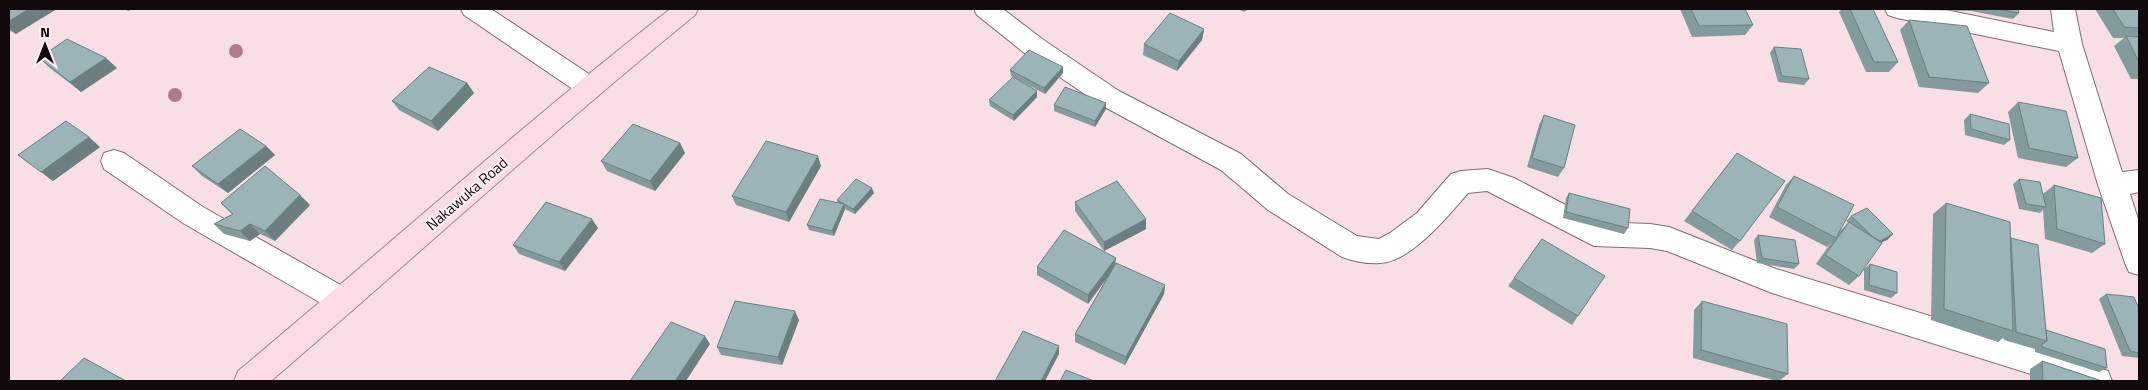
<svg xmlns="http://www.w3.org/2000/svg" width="2148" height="390" font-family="'Titillium Web',sans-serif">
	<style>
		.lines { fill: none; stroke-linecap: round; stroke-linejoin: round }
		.minor-casing { stroke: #816b71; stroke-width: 2 }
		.major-casing { stroke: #aa828c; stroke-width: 2 }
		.minor { fill: #fff; fill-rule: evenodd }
		.major { fill: #fddbe4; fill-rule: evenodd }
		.tree { fill: #af7b8c }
		.wall { fill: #849b9d }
		.shaded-wall { fill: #6c7e80 }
		.building { fill: #9ab4b7; stroke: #6c7e80 }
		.labels { text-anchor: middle; stroke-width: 4.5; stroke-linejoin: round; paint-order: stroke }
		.street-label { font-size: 15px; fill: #11090b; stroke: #feeff3 }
	</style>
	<rect width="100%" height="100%" fill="#f8dfe5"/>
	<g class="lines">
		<defs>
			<path id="minor" d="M461 9H491L598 80 602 87 598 94 589 97 580 94 464 15Z
				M974 9H1003L1045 41 1119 91 1241 154 1288 194 1357 236 1379 239 1390 233 1417 213 1451 174 1461 171 1488 169 1514 178 1598 222 1650 224 1669 227 1776 269 2097 367 2108 371 2112 381H2053L1772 293 1667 251 1650 248 1594 246 1487 191 1468 193C1449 215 1411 262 1380 263 1367 264 1353 261 1342 257L1268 210 1221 170 1101 105 1027 55 977 15Z
				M1885 9H1941L2054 32 2051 9H2075L2082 44 2122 172 2139 170V192L2130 194 2139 222V275L2129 272 2125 263 2098 185 2059 51 1897 18 1888 15Z
				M114 150 124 153 203 207 353 292 358 301 353 310 343 314 333 310 183 223 104 169 101 161 104 153Z"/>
			<path id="major" d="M670 9H698L695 15C550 133 412 260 271 381H234L238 371C382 251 522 125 670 9Z"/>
		</defs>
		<use href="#minor" class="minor-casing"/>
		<use href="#major" class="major-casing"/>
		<use href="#minor" class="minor"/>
		<use href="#major" class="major"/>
	</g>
	<g class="tree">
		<circle cx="236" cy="51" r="7"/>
		<circle cx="175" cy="95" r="7"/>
	</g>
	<path class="wall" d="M9 9 16 34 9 30Z
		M1238 9H1249L1244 12Z
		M1680 9H1745L1753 25 1745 35 1692 37Z
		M1842 9H1873L1898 62 1889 72H1866L1839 12Z
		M1920 9H2018L2019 13 2013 19 1971 11H1970L1921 10Z
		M2095 9H2139V79H2131L2114 46 2124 38H2113Z
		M1909 20 1989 83 1978 93 1919 87 1900 30Z
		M1204 29 1202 40 1177 71 1143 55 1144 44Z
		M1774 47 1809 79 1804 85 1778 82 1770 53Z
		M39 58 117 68 81 92 50 68Z
		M1063 67V73L1045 94 1011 76 1010 70Z
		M467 83 474 93 438 131 399 110 392 101Z
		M1037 97 1014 121 990 106 989 100Z
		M2018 102 2078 158 2066 167 2018 158 2008 112Z
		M1106 103V109L1095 127 1054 111V105Z
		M1970 114 2010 140 2004 145 1965 135 1964 120Z
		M1544 115 1564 168 1558 177 1527 167 1539 125Z
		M680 143 685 153 655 191 607 171 601 161Z
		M266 146 275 155 228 193 202 176 192 166Z
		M100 147 53 181 18 155Z
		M1737 153 1740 241 1732 250 1684 221Z
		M821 166 789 222 736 205 732 196Z
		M1794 176 1839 232 1848 223 1846 221 1851 216 1893 234 1887 240 1882 242 1859 276 1849 285 1816 264 1832 241 1827 247 1769 217 1786 185Z
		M2019 179 2043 194 2054 185 2105 244 2092 253 2045 239 2043 210 2040 213 2019 209 2013 184Z
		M874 193 855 214 845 209 834 236 809 230 807 225 838 203 837 200Z
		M1569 193 1628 228 1624 234 1563 218 1566 198Z
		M1075 202 1146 229 1104 251 1075 211Z
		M221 203 310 205 275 241 260 234 250 241 224 234 214 224 232 214Z
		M1946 203 2011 238 2046 330 2107 368 2099 372 2035 352V349L2004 340V337L1998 342 1931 320 1933 214Z
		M598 228 565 271 519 254 513 245Z
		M1758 235 1799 264 1794 269 1757 263 1754 240Z
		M1115 264 1165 285 1164 294 1125 365 1075 342V334L1109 274 1088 304 1037 275V267Z
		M1870 264 1897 293 1891 298 1864 290V269Z
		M1514 278 1578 316 1572 325 1508 286Z
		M2106 294 2139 309V358L2122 356 2099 299Z
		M1702 301 1788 374 1779 381H1777L1693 358 1694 310Z
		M799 320 782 365 721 355 717 347Z
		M2042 361 2102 381H2030V369Z"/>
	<path class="shaded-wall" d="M29 9H57L16 34 9 28V21Z
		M126 9H132L128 11Z
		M1204 29 1202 40 1177 71 1179 61Z
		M106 58 117 68 81 92 70 82Z
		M1063 67V73L1045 94 1044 88Z
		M467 83 474 93 438 131 431 121Z
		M1037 91V97L1014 121 1013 115Z
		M1106 103V109L1095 127V121Z
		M89 137 100 147 53 181 41 172Z
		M680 143 685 153 655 191 650 181Z
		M266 146 275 155 228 193 218 184Z
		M818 156 821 166 789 222 786 212Z
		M872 188 874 193 855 214 853 209Z
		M300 195 310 205 275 241 265 231Z
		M844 204 845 209 834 236 832 231Z
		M592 219 598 228 565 271 559 262Z
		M1146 219V229L1104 251V242Z
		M250 224 260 234 250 241 240 231Z
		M1893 234 1887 240 1872 247 1878 242Z
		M1116 258 1115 267 1088 304V295Z
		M1165 285 1164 294 1125 365 1126 357Z
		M795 311 799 320 782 365 778 357Z
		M705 336 710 344 686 381H675Z
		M1059 346V354L1045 381H1041Z"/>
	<path class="building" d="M9 9H29L9 21Z
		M1691 9H1745L1753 25 1699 26Z
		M1850 9H1873L1898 62H1874Z
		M1998 9H2018L2019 13Z
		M2113 9H2139V28L2124 27Z
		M1170 13 1204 29 1179 61 1144 44Z
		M1909 20 1967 26 1989 83 1929 77Z
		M2126 36 2139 37V62Z
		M67 39 106 58 70 82 39 58Z
		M1774 47 1801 49 1809 79 1782 76Z
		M1029 50 1063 67 1044 88 1010 70Z
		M429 67 467 83 431 121 392 101Z
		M1013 77 1037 91 1013 115 989 100Z
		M1065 87 1106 103 1095 121 1054 105Z
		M2018 102 2066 111 2078 158 2029 148Z
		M1970 114 2009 124 2010 140 1971 129Z
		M1544 115 1575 125 1564 168 1532 158Z
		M66 121 89 137 41 172 18 155Z
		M633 124 680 143 650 181 601 161Z
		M240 129 266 146 218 184 192 166Z
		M766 141 818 156 786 212 732 196Z
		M1737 153 1785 181 1740 241 1692 211Z
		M265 166 300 195 265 231 250 224 240 231 214 224 233 214 221 203Z
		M1794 176 1854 205 1836 238 1777 207Z
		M856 179 872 188 853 209 837 200Z
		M2019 179 2040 182 2046 207 2026 204Z
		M1117 181 1146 219 1104 242 1075 202Z
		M2054 185 2101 198 2105 244 2057 229Z
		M1569 193 1630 209 1628 228 1566 212Z
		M820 199 844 204 832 231 807 225Z
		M546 202 592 219 559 262 513 245Z
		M1946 203 2010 222 2013 331 1944 309Z
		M1867 208 1893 234 1880 241 1873 237 1851 216Z
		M1849 222 1882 243 1859 276 1825 255Z
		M1064 230 1116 258 1088 295 1037 267Z
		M1758 235 1795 240 1799 264 1762 258Z
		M2011 238 2038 245 2047 341 2016 332Z
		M1542 239 1605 276 1578 316 1514 278Z
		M1116 263 1165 285 1126 357 1075 334Z
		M1870 264 1897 272V293L1869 285Z
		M2106 294 2134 297 2139 309V353L2130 351Z
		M735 301 795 311 778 357 717 347Z
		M1702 301 1787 324 1788 374 1701 350Z
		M671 322 705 336 675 381H630Z
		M2046 330 2105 349 2107 368 2042 347V344L2047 341Z
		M1023 331 1059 346 1041 381H995Z
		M84 358 126 381H60Z
		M2042 361 2102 381H2043Z
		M1066 370 1094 381H1060Z"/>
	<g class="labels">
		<g class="street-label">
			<text transform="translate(467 194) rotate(-41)" y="5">Nakawuka Road</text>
		</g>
	</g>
	<rect width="2148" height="390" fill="none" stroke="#11090b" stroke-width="20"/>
	<g transform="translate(45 45)" stroke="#feeff3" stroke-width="4" paint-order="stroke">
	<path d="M0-4L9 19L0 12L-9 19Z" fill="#11090b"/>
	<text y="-8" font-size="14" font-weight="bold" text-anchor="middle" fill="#11090b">N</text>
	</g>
</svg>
